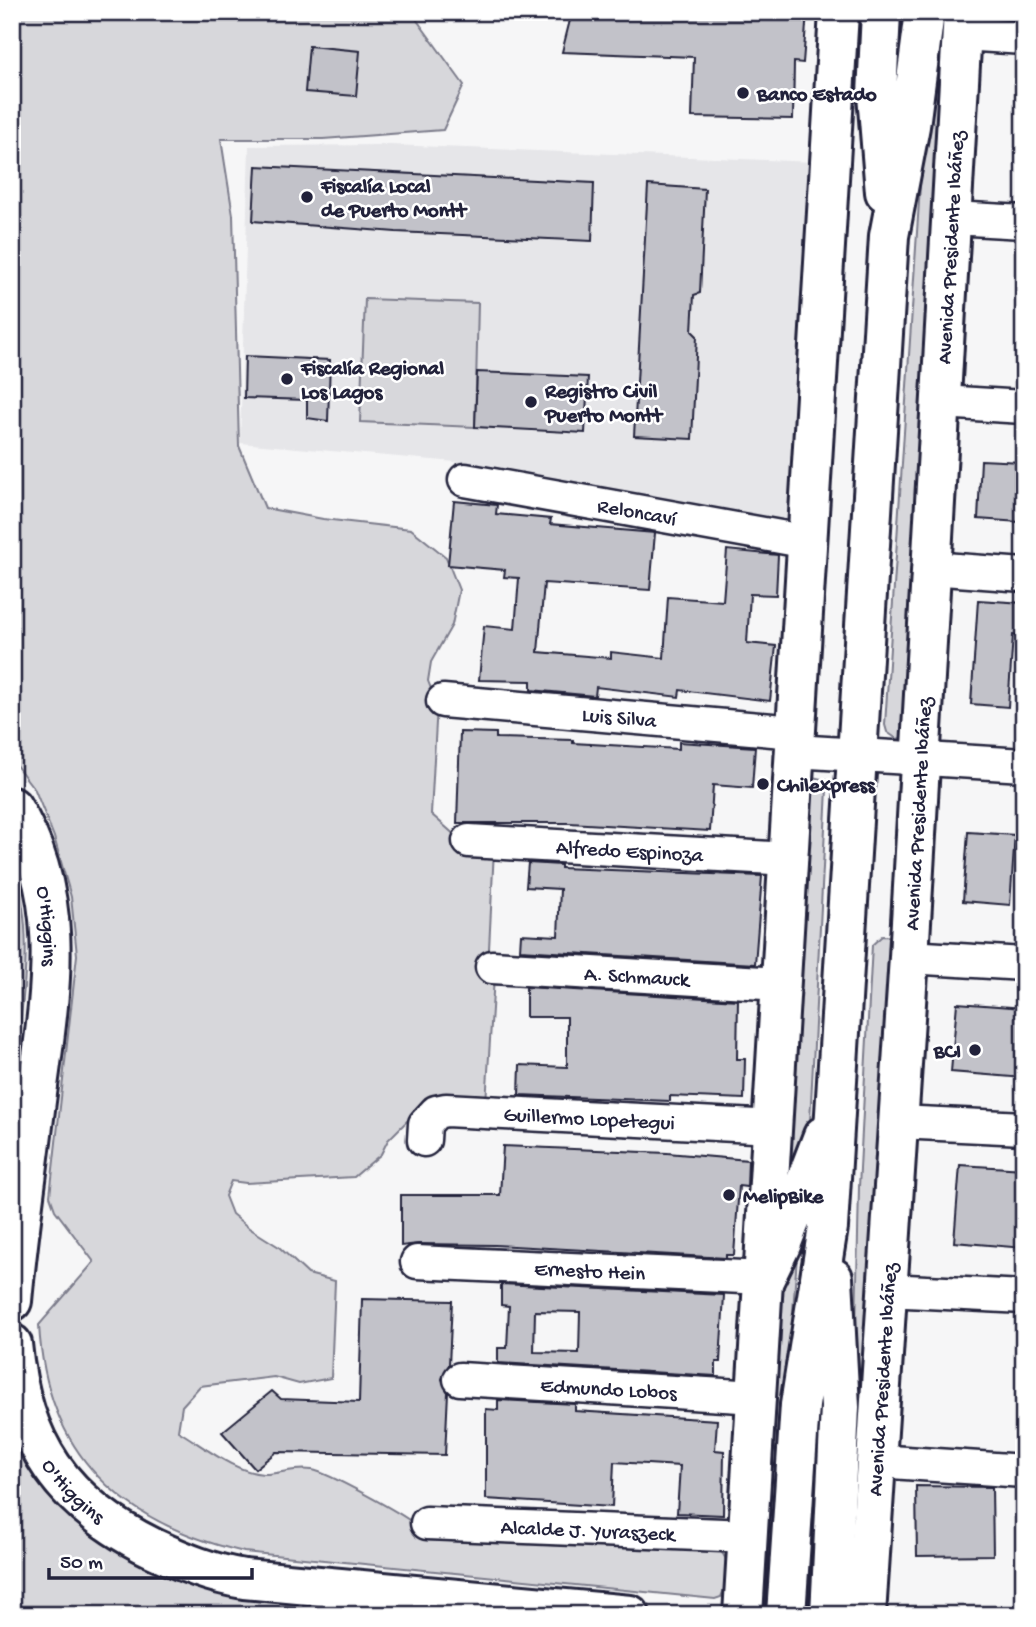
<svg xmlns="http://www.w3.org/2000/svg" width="1036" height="1627" font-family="'Gochi Hand',sans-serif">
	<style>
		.built { fill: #e6e6e9 }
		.green { fill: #d7d7db; stroke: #7c7c8b; stroke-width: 2 }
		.building { fill: #c2c2c9; stroke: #22223b; stroke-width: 2; fill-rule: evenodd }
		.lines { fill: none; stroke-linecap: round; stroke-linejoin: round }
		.street-casing { stroke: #22223b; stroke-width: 37 }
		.secondary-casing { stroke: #22223b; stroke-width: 44 }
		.primary-casing { stroke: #22223b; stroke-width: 44 }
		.street { stroke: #fff; stroke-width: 32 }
		.secondary { stroke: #fff; stroke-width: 38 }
		.primary { stroke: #fff; stroke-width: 38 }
		.poi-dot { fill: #22223b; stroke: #fff; stroke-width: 2.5 }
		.labels { text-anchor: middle; stroke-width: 5; stroke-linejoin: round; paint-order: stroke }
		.poi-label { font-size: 21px; font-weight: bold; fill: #22223b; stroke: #fff; text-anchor: start }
		.street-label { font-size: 21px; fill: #22223b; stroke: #fff }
	</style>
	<rect width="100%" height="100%" fill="#f6f6f7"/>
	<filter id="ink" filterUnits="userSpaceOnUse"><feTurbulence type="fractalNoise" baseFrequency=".0143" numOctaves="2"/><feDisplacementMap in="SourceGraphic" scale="14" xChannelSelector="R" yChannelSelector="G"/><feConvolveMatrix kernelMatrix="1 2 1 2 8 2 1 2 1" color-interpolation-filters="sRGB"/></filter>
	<g filter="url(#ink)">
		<path class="built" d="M390 145 815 162 798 530 489 465 240 443 249 146Z"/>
		<path class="green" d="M12 12H411L464 85 443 130 323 139H221L233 215 239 446 265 508 323 519 411 529 446 557 459 590 452 625 431 662 428 681 437 704 431 814 465 844 494 849 488 969 494 977 486 1103 437 1102 411 1117 388 1140 381 1154 354 1177 246 1183 231 1181 225 1196 232 1214 249 1228 279 1247 308 1274 335 1281 331 1378 299 1384 274 1377 200 1386 182 1406 178 1431C202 1445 235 1473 264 1474 280 1474 295 1467 312 1470 329 1473 401 1513 416 1525L593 1544 720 1551C733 1562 727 1584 721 1597L715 1599 244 1552C121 1523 46 1455 39 1325L94 1262 55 1210 50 1196 77 955 71 897 54 837 35 790 12 760Z
			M939 12H957L904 737 897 739 887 732 885 725 925 109Z
			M365 299 478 303 475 427 360 422Z
			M808 776 826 780 827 789 810 1122 787 1214Z
			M12 870C39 925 19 1028 12 1088Z
			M882 936 900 937 858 1615 854 1424 859 1187 872 945Z
			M798 1242 783 1451 766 1450 775 1303Z
			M822 1364 815 1601 808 1603 803 1599Z
			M12 1433 40 1478 104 1535 507 1615H12Z"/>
		<path class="building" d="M572 12H807L803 63 794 62 793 119 692 117 694 57 562 52Z
			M309 46 360 51 356 96 305 92Z
			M256 166 594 183 592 241 396 232 253 221Z
			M648 185 705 189 700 293 694 295 692 331 697 336 692 439 634 436Z
			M245 356 330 360 328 421 307 418V400L244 398Z
			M477 372 588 377 585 433 475 427Z
			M981 460 1022 462 1019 522 978 519Z
			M454 501 497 505 496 514 551 519 550 524 655 533 650 590 544 583 538 652 611 658V652L664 658 668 597 723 601 727 550 778 555 776 595 750 594 747 643 776 646 770 701 680 690 679 697 596 687 595 696 531 690V681L479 680 484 626 515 629 519 578 504 577 505 570 448 565Z
			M978 600 1024 603V636L1013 635 1008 707 971 704Z
			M460 732 496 733V738L573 740V743L679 749V742L755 747 752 788 713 785 710 831 569 823H457Z
			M968 832 1015 835 1010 905 963 901Z
			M528 863 561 865V868L762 876 755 964 520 950 521 934 558 936 560 889 526 887Z
			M526 987 738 1000 737 1059H745L744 1099 670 1096V1101L519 1095 520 1065 567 1067V1017H526Z
			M957 1003 1024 1008V1078L951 1072Z
			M503 1146 667 1153 748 1160 747 1187 739 1186 734 1255H726V1258L495 1245 418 1244 401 1246V1195H500Z
			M960 1165 1024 1169V1248L954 1242Z
			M501 1284 724 1295 720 1362H716V1376L498 1363V1348H507L509 1306 501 1305ZM535 1311 580 1312 579 1353 534 1352Z
			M362 1299 452 1301 449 1365 442 1379 448 1392 445 1455 276 1452 255 1469 222 1432 272 1391 281 1399 359 1402Z
			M498 1400 575 1404V1411L717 1420 715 1450 724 1451 723 1515 677 1513 680 1466 614 1462 612 1507 486 1499V1409L498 1410Z
			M916 1486 992 1487 993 1555 917 1556Z"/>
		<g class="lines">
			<defs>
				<g id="street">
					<path d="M962 34 1024 38"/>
					<path d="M952 218 1024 222"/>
					<path d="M941 402 1024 407"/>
					<path id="s1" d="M465 480 808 542"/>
					<path d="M930 568 1024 575"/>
					<path id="s2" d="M443 701 795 732"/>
					<path d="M794 751 1024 765"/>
					<path id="s3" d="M469 841 789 859"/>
					<path d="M909 957 1024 964"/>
					<path id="s4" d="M492 967 782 984"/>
					<path d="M898 1122 1024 1128"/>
					<path id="s5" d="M424 1140 425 1124 436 1112 446 1110 774 1127"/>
					<path id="s6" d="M417 1262 765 1278"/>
					<path d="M887 1290 1024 1297"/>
					<path id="s7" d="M460 1379 757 1397"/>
					<path d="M876 1461 1024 1471"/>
					<path id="s8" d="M427 1523 748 1536"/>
				</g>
				<g id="secondary">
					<path id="s9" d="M12 807C70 898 49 1001 36 1101 28 1168 18 1234 12 1301"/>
					<path id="s10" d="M12 1344C21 1444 63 1504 153 1548 183 1562 212 1574 244 1579L630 1615"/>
					<path d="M743 1615 839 12"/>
					<path id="s11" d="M866 1615 909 957 963 12"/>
				</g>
				<path id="primary" d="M881 12 877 95 885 192
					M765 1278 781 1245 823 1136
					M786 1615 800 1405 828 1227 889 236 910 126 925 12
					M830 1615 840 1407 833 1278"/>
			</defs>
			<use href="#street" class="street-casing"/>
			<use href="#secondary" class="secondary-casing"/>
			<use href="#primary" class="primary-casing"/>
			<use href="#street" class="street"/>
			<use href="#secondary" class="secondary"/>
			<use href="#primary" class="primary"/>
		</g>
	</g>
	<g class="poi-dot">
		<circle cx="743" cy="93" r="7"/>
		<circle cx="307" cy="197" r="7"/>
		<circle cx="287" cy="379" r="7"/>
		<circle cx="531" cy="402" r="7"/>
		<circle cx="763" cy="784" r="7"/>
		<circle cx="975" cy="1050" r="7"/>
		<circle cx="729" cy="1195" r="7"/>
	</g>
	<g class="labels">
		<g class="poi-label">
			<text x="757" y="100">Banco Estado</text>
			<text x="321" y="192">Fiscalía Local<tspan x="321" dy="24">de Puerto Montt</tspan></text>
			<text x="301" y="374">Fiscalía Regional<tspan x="301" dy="24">Los Lagos</tspan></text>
			<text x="545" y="397">Registro Civil<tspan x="545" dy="24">Puerto Montt</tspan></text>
			<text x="777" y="791">Chilexpress</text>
			<text x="961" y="1057" text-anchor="end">BCI</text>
			<text x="743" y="1202">MelipBike</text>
		</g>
		<g class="street-label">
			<text dy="7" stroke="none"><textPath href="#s11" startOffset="1370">Avenida Presidente Ibáñez</textPath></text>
			<text dy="7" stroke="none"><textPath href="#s1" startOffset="175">Reloncaví</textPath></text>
			<text dy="7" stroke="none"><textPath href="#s2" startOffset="177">Luis Silva</textPath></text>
			<text dy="7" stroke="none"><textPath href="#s11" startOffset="803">Avenida Presidente Ibáñez</textPath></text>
			<text dy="7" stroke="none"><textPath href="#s3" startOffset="161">Alfredo Espinoza</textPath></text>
			<text dy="7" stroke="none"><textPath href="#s9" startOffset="126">O'Higgins</textPath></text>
			<text dy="7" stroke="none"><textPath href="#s4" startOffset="145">A. Schmauck</textPath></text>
			<text dy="7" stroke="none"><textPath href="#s5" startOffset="186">Guillermo Lopetegui</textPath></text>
			<text dy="7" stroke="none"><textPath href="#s6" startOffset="173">Ernesto Hein</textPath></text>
			<text dy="7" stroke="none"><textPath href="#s11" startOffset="236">Avenida Presidente Ibáñez</textPath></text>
			<text dy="7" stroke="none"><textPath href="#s7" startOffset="149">Edmundo Lobos</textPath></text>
			<text dy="7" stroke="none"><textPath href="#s10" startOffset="163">O'Higgins</textPath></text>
			<text dy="7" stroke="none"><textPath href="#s8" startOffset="161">Alcalde J. Yuraszeck</textPath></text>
		</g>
	</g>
	<rect width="1036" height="1627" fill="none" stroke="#fff" stroke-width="42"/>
	<rect x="21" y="21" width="994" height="1585" fill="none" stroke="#22223b" stroke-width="2.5" filter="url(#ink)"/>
	<path d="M49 1568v10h203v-10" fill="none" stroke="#22223b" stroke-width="3.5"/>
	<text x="60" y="1568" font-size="21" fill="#22223b" stroke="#ffffff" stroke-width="5" paint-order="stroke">50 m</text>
</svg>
